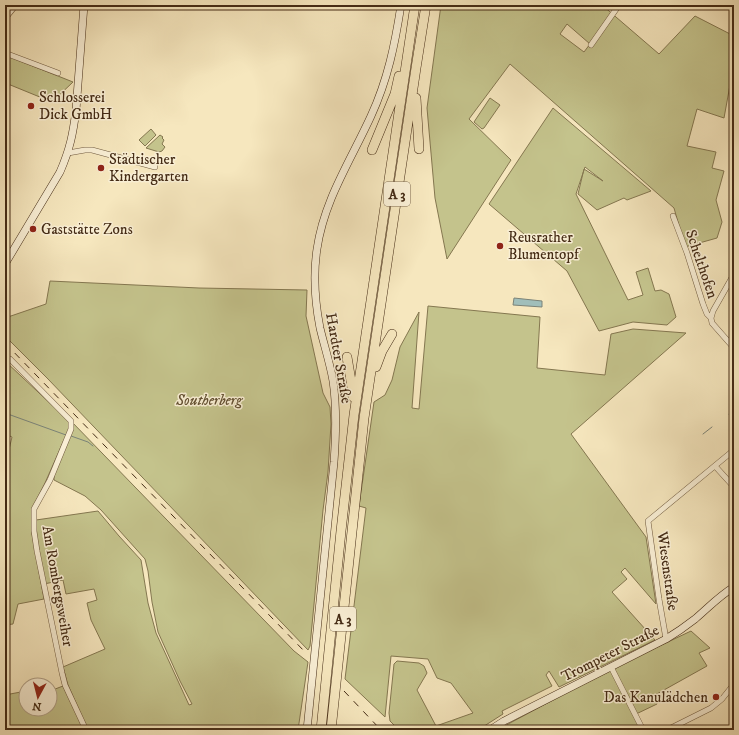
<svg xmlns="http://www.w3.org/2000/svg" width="739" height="735" font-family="'IM FELL DW Pica',serif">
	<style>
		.green { fill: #c4c38c; stroke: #847750; fill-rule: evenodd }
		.water { fill: #a0beba; stroke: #7b8378 }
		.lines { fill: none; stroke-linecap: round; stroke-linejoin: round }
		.stream { stroke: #7b8378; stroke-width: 1 }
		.street-casing { stroke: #705a3f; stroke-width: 6 }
		.secondary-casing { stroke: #442b15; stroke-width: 8 }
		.highway-casing { stroke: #442b15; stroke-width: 10 }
		.street { stroke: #f9efd5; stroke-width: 5 }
		.secondary { stroke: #f9efd5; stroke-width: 7 }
		.highway { stroke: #f6e7be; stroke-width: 9 }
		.rail { stroke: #442b15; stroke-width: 1; stroke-dasharray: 7 7; stroke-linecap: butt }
		.poi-dot { fill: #8f2418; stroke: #f9efd5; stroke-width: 1.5 }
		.labels { text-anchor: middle; stroke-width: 3; stroke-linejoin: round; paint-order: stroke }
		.shield { fill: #f9efd5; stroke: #7a664f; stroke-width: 1 }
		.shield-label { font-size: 14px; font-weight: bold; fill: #442b15 }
		.poi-label { font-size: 15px; fill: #442b15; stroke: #f9efd5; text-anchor: start }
		.street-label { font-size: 15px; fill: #442b15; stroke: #f9efd5 }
		.park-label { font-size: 15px; font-style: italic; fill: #645133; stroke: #f9efd5 }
	</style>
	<rect width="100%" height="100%" fill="#f6e7be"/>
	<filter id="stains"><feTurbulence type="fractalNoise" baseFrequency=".005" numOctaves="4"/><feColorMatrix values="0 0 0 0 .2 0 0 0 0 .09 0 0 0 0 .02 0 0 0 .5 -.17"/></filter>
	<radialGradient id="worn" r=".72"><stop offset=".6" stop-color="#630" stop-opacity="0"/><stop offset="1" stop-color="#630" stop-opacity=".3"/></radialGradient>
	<path class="green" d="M441 5H602L659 54 695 16 734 36V63L724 118 697 109 687 146 716 152 712 168 724 171 716 200 722 222 717 238 685 247 674 208 510 64 469 119 511 160 447 259 435 198 427 108ZM567 24 590 44 584 52 560 34Z
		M5 55 73 82 52 102 8 84 5 85Z
		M490 98 500 105 484 128 482 129 474 122Z
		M553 108 651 191 627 200 624 198 597 210 578 194 584 169 603 181 585 167 576 194 628 300 643 295 636 272 648 268 655 291 661 290 669 294 676 317 667 325 633 322 599 331 567 271 489 204Z
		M151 129 156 135 145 146 139 140Z
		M160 135 163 137 162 138 164 140 162 144 165 147 162 151 159 152 146 148Z
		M50 281 199 288 307 290 306 316 323 393 330 407 331 424 328 472 323 510 310 646 308 650 48 379 5 336V318L46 304Z
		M428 306 540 317 537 368 605 375 611 334 633 329 686 333 571 434 646 537 656 604 625 568 621 572 627 579 612 592 655 640 559 687 549 671 546 675 552 686 502 711 503 714 478 730H399L390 721 389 713 394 664 397 661 419 663 424 666 427 673 417 690 436 726 473 713 451 683 437 678 428 659 391 656 385 717 345 679 366 508 359 506 374 402 385 395 392 380 400 347 419 312 412 408 419 409Z
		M5 361 54 407 71 421 294 651 308 662 298 730H88L68 685 63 667 105 649 91 620 87 603 97 600 94 589 66 594 63 580 44 584 36 531V520L98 511 119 536 141 560 148 603 156 633 189 705 192 704 180 681 158 632 152 602 148 571 145 559 101 510 85 496 54 480V475L67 441 64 440 45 483 32 509V533L44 599 18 604 13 624 5 625V466L12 437 5 434Z
		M691 631 710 648 699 653 707 666 655 695 657 704 634 715 641 730H497L609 670Z
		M63 686 85 730H5V695L26 691V709H50V691Z"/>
	<path class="water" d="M514 298 542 301V307L513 305Z"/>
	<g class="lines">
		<path class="stream" d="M5 413 66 435
			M729 414 734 411
			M703 434 712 427
			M71 436 88 442 93 446"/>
		<defs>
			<path id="street" d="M7 16 16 5
				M591 45 619 5
				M5 53 58 73
				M68 153 85 150H92L155 167
				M673 216 687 253 703 304 707 314 711 318 712 323 734 348
				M711 318 713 311 734 274
				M5 357 10 359 71 421V429L50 480 34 509V531L37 551 62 673 65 685 86 730
				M715 466 734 487
				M666 639 659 599 648 521 734 450
				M611 667 643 730
				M667 730 711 708 722 699 734 684"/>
			<path id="secondary" d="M5 264 60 172C70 149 73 134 76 110L84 5
				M307 730 334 462C336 435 337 408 333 381 330 363 324 345 320 328 315 302 313 275 317 249 324 200 351 160 371 116 388 79 395 44 401 5
				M490 730 504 721 666 639C676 633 686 626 695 619 708 608 719 596 734 587"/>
			<path id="highway" d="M416 98 419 149
				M372 150 395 94 399 76
				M347 357 351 381 353 397
				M376 367 382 351 392 334
				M321 730 341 531 354 415 415 5
				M331 730 364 418 416 68 426 5"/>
		</defs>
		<use href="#street" class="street-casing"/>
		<use href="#secondary" class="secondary-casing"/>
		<use href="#highway" class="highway-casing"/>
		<use href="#street" class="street"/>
		<use href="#secondary" class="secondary"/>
		<use href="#highway" class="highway"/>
		<path class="rail" d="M5 343 307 654
			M344 691 381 730"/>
	</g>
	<g class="poi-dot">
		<circle cx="31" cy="106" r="4"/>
		<circle cx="101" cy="168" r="4"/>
		<circle cx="33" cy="229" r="4"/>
		<circle cx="500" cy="246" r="4"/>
		<circle cx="716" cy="697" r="4"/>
	</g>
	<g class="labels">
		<g class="shield">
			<rect x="384" y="182" width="26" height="24" rx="3"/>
			<rect x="330" y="607" width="26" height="24" rx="3"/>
		</g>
		<g class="shield-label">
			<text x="397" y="199">A 3</text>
			<text x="343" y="624">A 3</text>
		</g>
		<g class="poi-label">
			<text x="39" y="102">Schlosserei<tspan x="39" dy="17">Dick GmbH</tspan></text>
			<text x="109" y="164">Städtischer<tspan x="109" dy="17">Kindergarten</tspan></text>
			<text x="41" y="234">Gaststätte Zons</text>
			<text x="508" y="242">Reusrather<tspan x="508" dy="17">Blumentopf</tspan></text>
			<text x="708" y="702" text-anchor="end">Das Kanulädchen</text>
		</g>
		<g class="street-label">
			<text transform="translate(702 264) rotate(71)" y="5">Schelthofen</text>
			<text transform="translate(339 358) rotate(80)" y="5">Hardter Straße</text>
			<text transform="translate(668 571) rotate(82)" y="5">Wiesenstraße</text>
			<text transform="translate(58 586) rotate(80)" y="5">Am Rombergsweiher</text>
			<text transform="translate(610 653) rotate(-27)" y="5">Trompeter Straße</text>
		</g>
		<g class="park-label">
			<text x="209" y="405">Southerberg</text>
		</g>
	</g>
	<rect width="739" height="735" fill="none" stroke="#f6e7be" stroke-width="20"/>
	<rect x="6" y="6" width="727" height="723" fill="none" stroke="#442b15" stroke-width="2"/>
	<rect x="10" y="10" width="719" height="715" fill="none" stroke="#442b15"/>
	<g transform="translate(38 697) rotate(187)"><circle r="19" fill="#f9efd5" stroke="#b1a188"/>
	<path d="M0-3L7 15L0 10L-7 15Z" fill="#8f2418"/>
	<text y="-6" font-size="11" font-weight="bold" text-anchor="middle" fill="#442b15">N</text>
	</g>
	<rect width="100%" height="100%" filter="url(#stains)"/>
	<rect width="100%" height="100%" fill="url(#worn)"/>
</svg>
